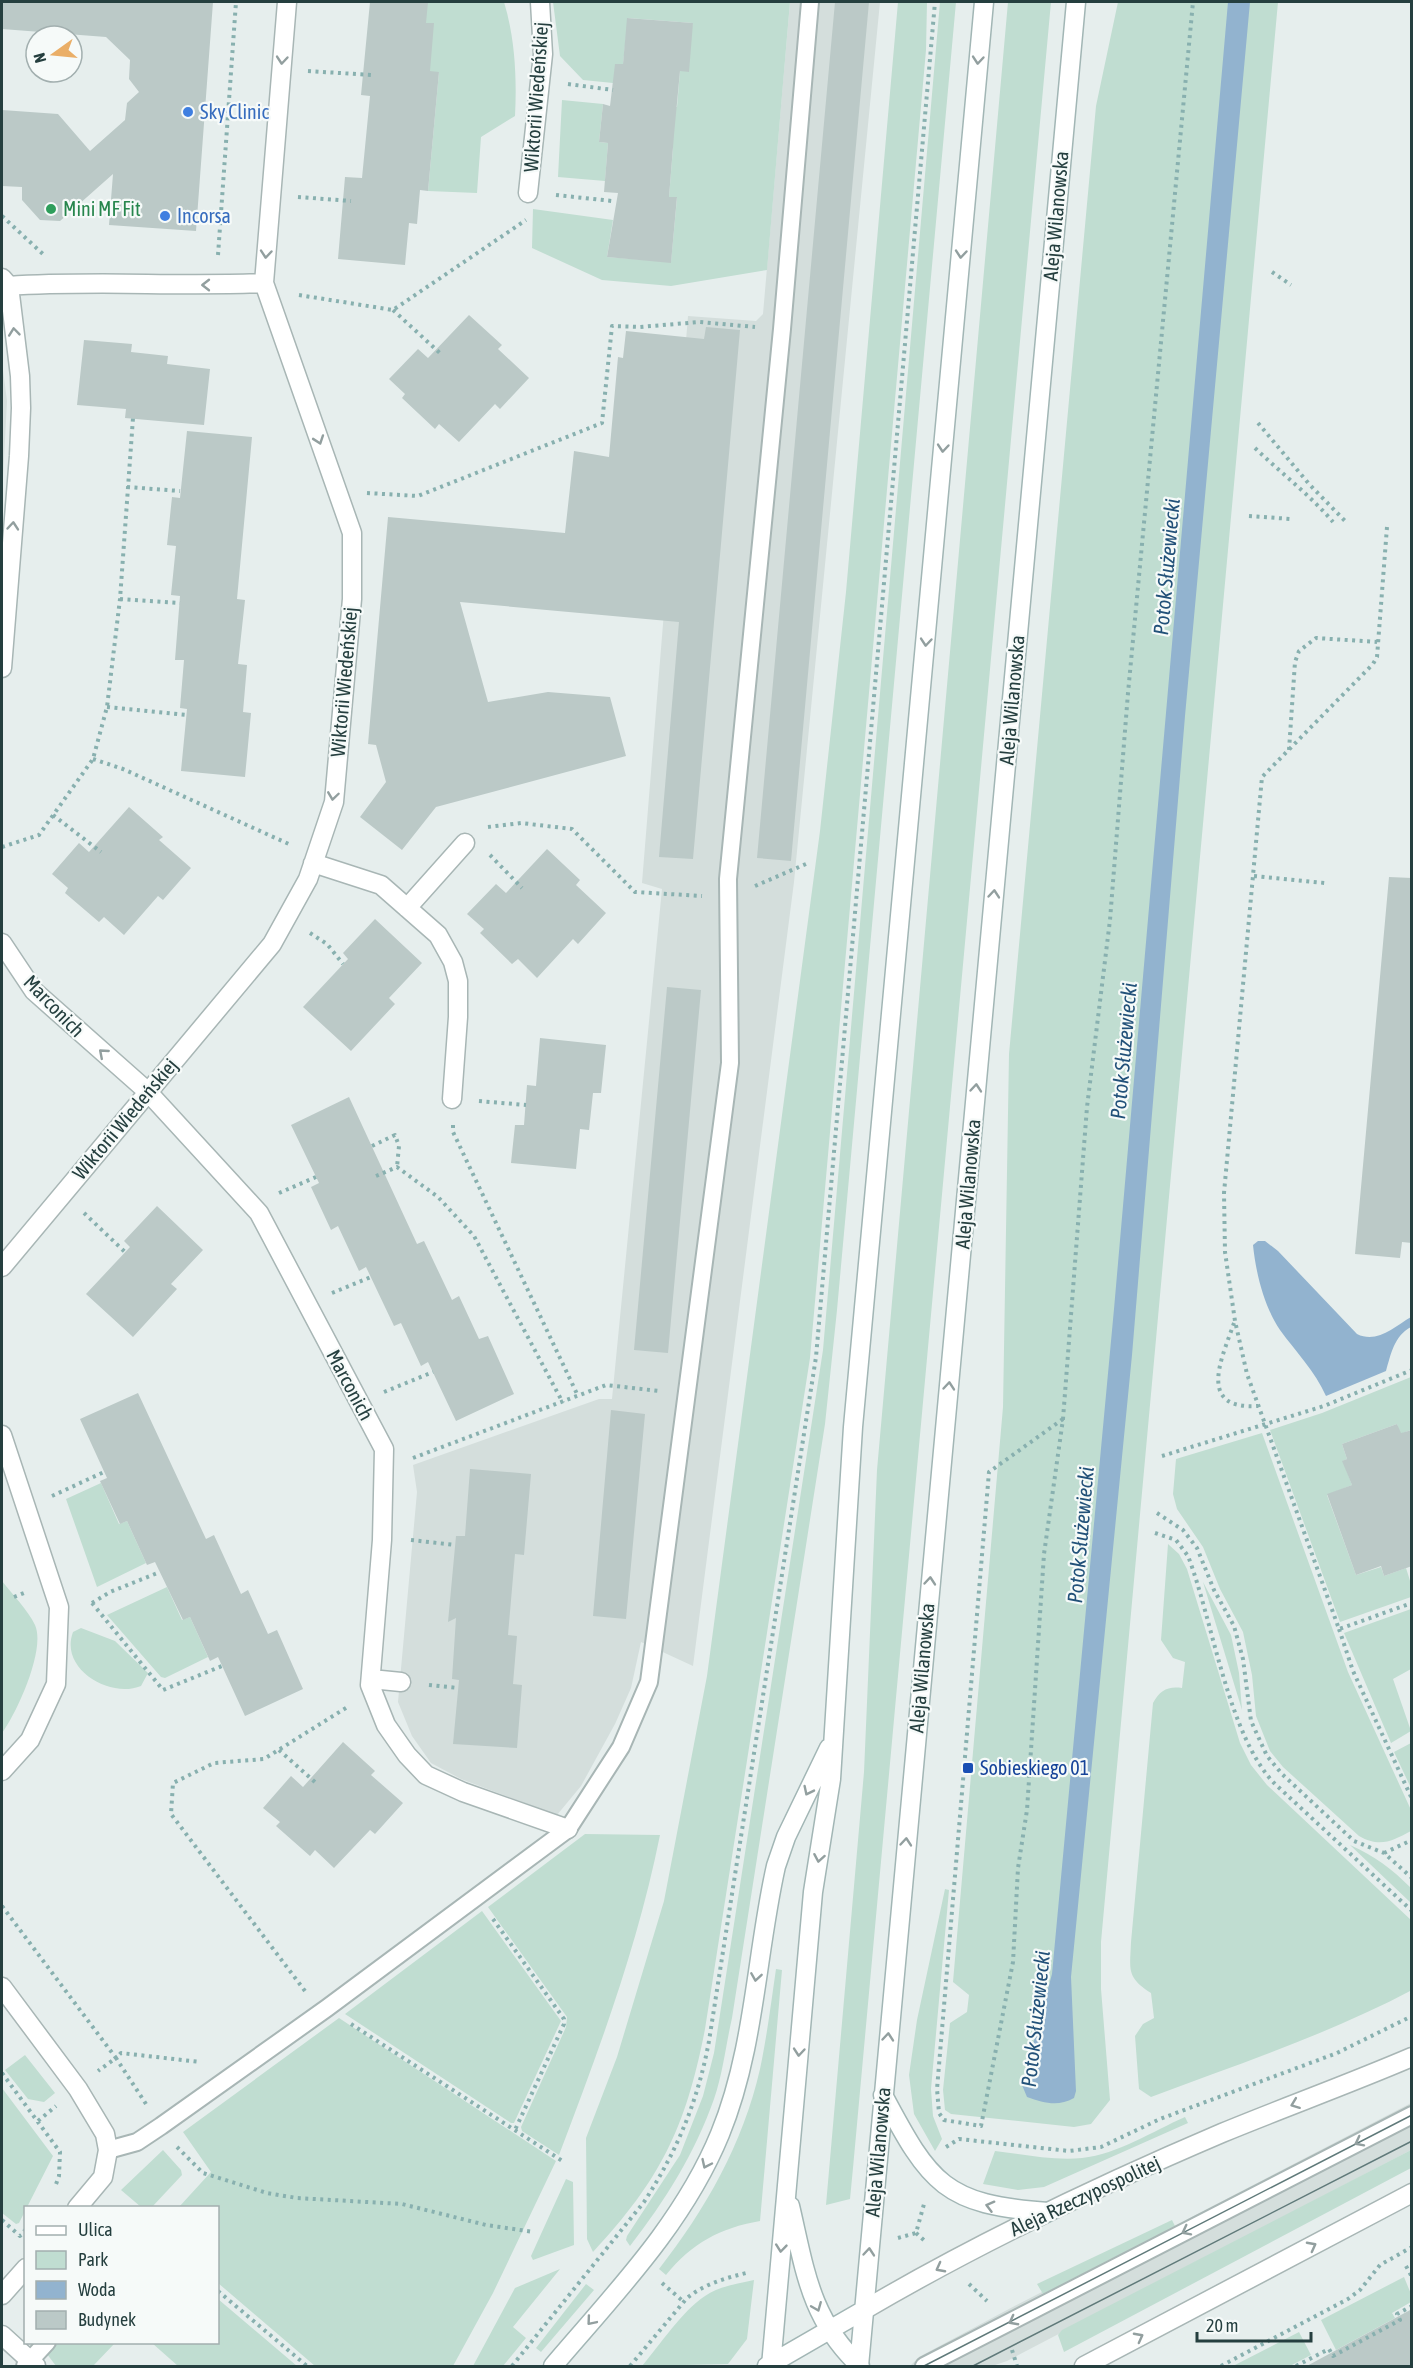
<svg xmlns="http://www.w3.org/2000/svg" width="1413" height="2368" font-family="'Asap Condensed',sans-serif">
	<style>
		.built { fill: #d4dedc }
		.green { fill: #c0ddd1 }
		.water { fill: #92b3cf }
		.building { fill: #bbc9c7 }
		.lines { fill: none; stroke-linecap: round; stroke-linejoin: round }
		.service-casing { stroke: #a8b6b5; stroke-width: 20 }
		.minor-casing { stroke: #a8b6b5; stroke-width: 21 }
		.tertiary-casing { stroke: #a8b6b5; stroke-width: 21 }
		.secondary-casing { stroke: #a2b6b5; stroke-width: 21 }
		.path { stroke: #88b0af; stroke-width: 4; stroke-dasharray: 3 4.5; stroke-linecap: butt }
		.service { stroke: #fff; stroke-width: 16 }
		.minor { stroke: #fff; stroke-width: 18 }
		.tertiary { stroke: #fff; stroke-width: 18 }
		.secondary { stroke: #fff; stroke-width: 18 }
		.tram { stroke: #607a7a; stroke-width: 1.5 }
		.oneway { stroke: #929f9f }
		.shop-dot { fill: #3f7fe0; stroke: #f6faf9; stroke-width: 2 }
		.leisure-dot { fill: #2e9e5b; stroke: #f6faf9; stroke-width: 2 }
		.transit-dot { fill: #1a4fb4; stroke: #f6faf9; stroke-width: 2 }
		.labels { text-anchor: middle; stroke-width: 4.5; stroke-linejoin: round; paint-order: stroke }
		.street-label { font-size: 20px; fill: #253f3f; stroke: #f6faf9 }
		.shop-label { font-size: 20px; fill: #366cbe; stroke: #f6faf9; text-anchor: start }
		.leisure-label { font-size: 20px; fill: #27864d; stroke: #f6faf9; text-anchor: start }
		.transit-label { font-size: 20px; fill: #164399; stroke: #f6faf9; text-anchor: start }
		.water-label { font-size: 21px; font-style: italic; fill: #225179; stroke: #f6faf9 }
	</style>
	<rect width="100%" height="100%" fill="#e6eeed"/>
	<path class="built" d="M790 2H880L794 882 693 1666 641 1642 631 1688 615 1724 581 1786 557 1815 461 1779 431 1763 412 1736 398 1702 417 1492 413 1465 599 1399H612L662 889 642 883 688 316 756 321 763 314Z
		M2 362 7 401 2 498Z
		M1411 2103V2150L1007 2361 992 2366H910L919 2357 1007 2310 1042 2292 1043 2294Z"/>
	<path class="green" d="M427 2H504C515 38 517 78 515 116L481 137 477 193 428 191 439 72H429L425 24Z
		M553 2H790L767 270 671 286 602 280 532 248 533 209 613 220 607 257 671 262 677 198 669 197 673 148 665 147 668 107H677L680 71 693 23 628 18 623 64 613 83 583 80 560 56Z
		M898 2H927L926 50 810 1358 705 2029C686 2127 661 2179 593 2252L587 2239 586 2138 617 2057 664 1901 707 1676 820 831 846 592Z
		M940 2H956L837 1310 825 1424 732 2018C726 2044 723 2073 714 2099 695 2153 665 2201 630 2246L626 2240 627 2236 680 2155 703 2096 714 2053 823 1350Z
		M1008 2H1051L853 2168 850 2199 826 2205 864 1772 877 1470Z
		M1118 2H1278L1101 1942V1989L1110 2100 1091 2124 1074 2127 951 2114 945 2110 943 2090 950 2023 967 2012 969 1995 953 1982 1003 1407 1009 1054 1096 106Z
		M562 100 603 104 599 142 608 143 605 181 558 177Z
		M1411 1377V1430L1400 1434 1397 1424 1342 1444 1347 1459 1343 1461 1352 1485 1327 1495 1356 1575 1381 1567 1384 1576 1406 1568 1411 1584V1597L1340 1622 1270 1430 1322 1413Z
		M1262 1433 1348 1672 1411 1810V1831C1392 1841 1380 1848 1359 1836L1283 1767 1270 1751 1256 1716 1252 1675 1243 1632 1220 1589 1203 1547 1177 1509 1173 1494 1176 1459Z
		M101 1483 119 1524 127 1521 146 1563 97 1587 66 1499Z
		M1168 1544 1179 1554 1187 1569 1240 1743 1251 1765 1267 1785 1411 1920 1412 1990C1329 2034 1239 2064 1151 2097L1139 2089 1135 2036 1143 2024 1154 2018 1151 1993C1126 1977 1130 1970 1131 1942L1153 1703C1160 1690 1168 1686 1182 1688L1185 1662 1173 1658 1161 1640Z
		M2 1581C12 1594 28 1610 35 1625 46 1649 17 1713 2 1733Z
		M1203 1582 1231 1635 1239 1673 1242 1710Z
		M167 1587 182 1620 190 1617 208 1657 165 1678 161 1677 107 1615Z
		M1411 1609V1669L1393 1679 1411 1731 1391 1743 1344 1633Z
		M81 1628 115 1641 148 1673 141 1686C110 1699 59 1669 73 1632Z
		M1411 1743V1788L1394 1752Z
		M585 1834 660 1835C638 1945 599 2050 559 2155L522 2131 521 2127 566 2027 567 2017 488 1907Z
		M1350 1845C1375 1856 1392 1869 1411 1888V1903Z
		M945 1889 949 1890 931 2089 933 2116 942 2139 935 2151 914 2114 909 2075 917 2020Z
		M482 1911 561 2021 514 2123H511L345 2014Z
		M776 1969 782 1970 760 2221C720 2228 692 2243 666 2275L659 2269C705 2210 743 2144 760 2069 767 2036 771 2003 776 1969Z
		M339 2018 556 2161 493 2293 453 2366H315L218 2283V2208L179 2207 211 2172 183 2132Z
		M25 2055 55 2093 44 2102 28 2099 5 2070Z
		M2 2088 53 2156 19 2223 16 2224 2 2213Z
		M1185 2117 1188 2123 1044 2187 1018 2190 983 2184 995 2151C1023 2154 1054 2161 1082 2158 1118 2154 1153 2131 1185 2117Z
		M163 2150 181 2170 182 2175 152 2207H141L121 2190Z
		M1411 2150V2168L1064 2352 1058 2335 1062 2330Z
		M566 2179 573 2182 574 2245 533 2260 531 2256Z
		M1172 2220 1175 2226 1043 2294 1037 2284Z
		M560 2269 513 2327 526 2338 503 2366H473L515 2288Z
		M1404 2277 1411 2294V2302L1392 2313 1395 2318 1336 2350 1321 2320Z
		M754 2280 747 2339 728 2364 642 2366C660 2345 682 2311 705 2296 719 2286 738 2284 754 2280Z
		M586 2284 594 2290 541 2352 536 2348Z
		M218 2299 297 2366H178L152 2343 218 2342Z
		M1299 2332 1311 2355 1290 2366H1233Z
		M58 2343H115L93 2366H56L47 2354Z"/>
	<path class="water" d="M1228 2H1250L1185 716 1132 1355 1071 1977 1076 2091 1074 2098C1058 2107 1044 2103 1027 2097L1022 2085 1052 1974 1114 1309Z
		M1258 1241H1265L1278 1251 1357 1334C1377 1344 1394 1327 1411 1317V1327C1394 1336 1391 1354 1386 1371L1326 1396C1315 1371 1296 1352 1280 1330 1264 1306 1256 1274 1253 1245Z"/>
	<path class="building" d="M2 2H213L196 231 109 225 113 174 60 221 40 220 22 200V187L2 186V110L58 114 90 151 125 120 127 103 139 92 129 79 130 60 106 37 2 29Z
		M370 2H428L426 23H434L430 71 439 72 428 191 420 190 417 224 409 223 405 265 338 259 345 177 362 178 370 96 361 95Z
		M835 2H869L791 861 757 858Z
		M627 18 693 23 689 72 680 71 674 135 669 197H677L671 263 607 257 618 193 604 192 608 143 599 142 603 104 610 106 615 64H623Z
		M469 315 502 345 498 349 529 378 500 409 495 404 459 442 439 424 435 429 402 398 405 394 389 379 418 349 428 358Z
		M706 327 740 330 693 859 659 857 679 622 460 602 488 702 548 692 610 697 626 756 436 807 402 850 360 817 386 782 376 745 368 744 388 517 565 533 574 451 609 457 618 357 623 358 626 331 704 339Z
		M84 340 132 344 131 352 168 356 167 364 210 369 204 425 125 418 126 409 77 405Z
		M187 431 252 437 237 599 245 600 238 664 247 665 243 712 251 713 245 777 181 771 187 709 180 708 184 660H175L180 596 171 595 176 546 167 545 172 497 180 498Z
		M129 807 163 837 159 840 191 868 163 900 158 896 124 935 104 917 99 922 65 893 68 888 52 874 79 843 89 852Z
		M547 849 580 880 576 885 606 913 578 944 573 939 537 978 518 959 512 964 480 933 484 929 467 914 496 884 506 893Z
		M1389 877 1412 878V1243L1402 1242 1400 1258 1355 1254Z
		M375 919 422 963 389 998 395 1004 351 1051 303 1007 348 959 343 953Z
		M667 987 701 990 668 1353 634 1350Z
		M540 1038 606 1045 601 1093H593L589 1130 580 1129 576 1169 511 1163 515 1125H524L527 1085 536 1086Z
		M349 1097 417 1244 424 1241 452 1300 459 1296 479 1339 488 1336 514 1394 456 1421 428 1362 421 1366 401 1323 394 1326 366 1267 359 1271 338 1226 331 1230 311 1187 319 1183 291 1125Z
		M157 1206 203 1250 171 1284 177 1289 133 1337 86 1294 130 1247 124 1241Z
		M138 1393 206 1539 214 1535 241 1594 248 1590 268 1634 277 1630 303 1689 245 1716 218 1657 210 1661 190 1617 183 1620 155 1562 147 1565 127 1521 120 1524 100 1481 107 1478 80 1419Z
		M611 1410 645 1414 626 1619 593 1616Z
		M1397 1424 1401 1433 1412 1430V1566L1384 1576 1381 1566 1356 1575 1327 1494 1352 1485 1342 1461 1347 1459 1342 1444Z
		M470 1469 531 1474 524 1555 515 1554 508 1635 517 1636 513 1684 522 1685 517 1748 453 1744 459 1680 452 1679 456 1618 448 1622 456 1536H465Z
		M343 1742 375 1771 371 1775 403 1803 375 1834 370 1830 334 1868 315 1850 310 1856 276 1826 280 1822 263 1808 291 1776 303 1787Z
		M1412 2309V2367H1305Z"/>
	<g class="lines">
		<defs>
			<path id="service" d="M108 2150 137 2142 161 2126 327 2008 568 1829 621 1747 649 1682 730 1063 728 879 782 329 810 2
				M25 2366 47 2342
				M924 2366 1412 2115"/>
			<path id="minor" d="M528 193 543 54 540 2
				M2 278 9 286 20 376 21 408 19 456 2 668
				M9 286C94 280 179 287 264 283
				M313 863 381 885 438 935 453 962 458 981V1017L452 1099
				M407 908 465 843
				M2 943 34 991 147 1091 259 1213 384 1449 382 1540 370 1685 386 1725 407 1755 426 1775 463 1792 568 1829
				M2 1267 272 944 308 879 334 802 352 599V533L264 283 287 2
				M2 1435 59 1607 56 1684 30 1740 2 1771
				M371 1679 401 1682
				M2 1987 78 2089 105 2134 108 2150 103 2177 77 2208
				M2 2295 26 2268
				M2 2335 36 2366"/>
			<path id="tertiary" d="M864 2310C978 2243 1100 2185 1222 2133 1285 2107 1349 2084 1412 2057
				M1084 2366 1412 2193"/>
			<path id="secondary" d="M883 2095C930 2184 945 2205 1048 2212
				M790 2206C805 2270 810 2319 860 2366
				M553 2366C615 2293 683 2224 720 2134 755 2049 756 1954 776 1866L786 1837 829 1748
				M767 2366 864 2310
				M771 2366 813 1892 831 1779 853 1427 984 2
				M859 2366 1076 2"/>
		</defs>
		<use href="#service" class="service-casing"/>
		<use href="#minor" class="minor-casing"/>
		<use href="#tertiary" class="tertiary-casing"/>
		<use href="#secondary" class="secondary-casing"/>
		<path class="path" d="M308 71 371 75
			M568 84 613 90
			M556 195 612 201
			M298 197 351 201
			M2 216 44 255
			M218 255 236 2
			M1272 272 1291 285
			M299 295 393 310 526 220
			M393 310 442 355
			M1258 423 1309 484 1347 523
			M1255 448C1281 473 1310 495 1333 522
			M127 487 180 491
			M367 493 418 496 602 423 612 326 640 327 700 322 755 327
			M1249 516 1291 519
			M1387 527 1377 657 1373 664 1262 777 1224 1193 1225 1252 1235 1321 1247 1374 1339 1629 1412 1603
			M120 599 180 603
			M107 707 187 715
			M1289 750 1295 662 1299 651 1316 638 1377 642
			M93 759 123 769 291 845
			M53 815 101 852
			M488 827 521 823 572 829 635 892 702 896
			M2 847 39 835 93 759 107 707 120 599 133 418
			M490 855 522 888
			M1254 876 1325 883
			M755 886 806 864
			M310 933 327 944 343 964
			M479 1101 526 1105
			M453 1125V1132L578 1396
			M372 1146 395 1135 399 1146 397 1167
			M376 1176 397 1167 438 1197 474 1236 563 1403
			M279 1193 316 1177
			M84 1213 125 1252
			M332 1293 371 1277
			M1234 1323C1222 1358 1196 1410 1258 1406
			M384 1392 433 1372
			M1063 1419 989 1472 937 2089 939 2113 944 2120 981 2126 1013 1962 1018 1868 1027 1810 1044 1554 1063 1419 1087 1107 1110 920 1128 693 1193 2
			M1162 1456 1324 1406 1412 1370
			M413 1458 606 1385 659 1391
			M52 1496 104 1472
			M1157 1513 1183 1530 1197 1548 1214 1590 1234 1626 1243 1659 1251 1721 1267 1756 1282 1774 1354 1841 1384 1853 1412 1878
			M1155 1533 1176 1540 1188 1556C1213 1621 1228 1736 1275 1784L1412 1911
			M411 1540 455 1545
			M14 1597 24 1593
			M92 1603 163 1690 222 1666
			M92 1603 110 1592 160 1572
			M1339 1629 1353 1671 1412 1799
			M429 1685 458 1688
			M279 1750 315 1782
			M1384 1853 1412 1840
			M2 1906 116 2058 98 2071
			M493 1919 564 2019V2024L515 2130
			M305 1991 171 1814 173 1783 214 1763 264 1759 349 1706
			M351 2024 564 2162
			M2 2073 60 2152 59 2176 55 2187
			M146 2104 116 2058 121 2053 200 2062
			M38 2121 56 2106
			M177 2147 203 2173 267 2193 297 2198 402 2204 486 2225 534 2232
			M946 2147 959 2139 1069 2151 1101 2147 1160 2119 1337 2053 1412 2016
			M2 2220 20 2236 26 2229
			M916 2233 927 2243
			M898 2238 916 2233 924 2204
			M1406 2266 1412 2277
			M662 2283 684 2302
			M969 2284 987 2301
			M218 2291 307 2366
			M1012 2350 1017 2366
			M512 2366 644 2202C677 2151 698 2101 709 2041L816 1357 935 2
			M630 2366 687 2298C706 2283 726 2278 750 2272
			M1221 2366 1348 2299 1360 2290 1380 2265 1412 2247
			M1296 2366 1329 2349 1333 2356 1400 2320 1397 2314 1412 2306"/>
		<use href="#service" class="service"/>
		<use href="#minor" class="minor"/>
		<use href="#tertiary" class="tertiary"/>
		<use href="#secondary" class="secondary"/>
		<path class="tram" d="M924 2366 1412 2115
			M973 2366 1412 2141"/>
	</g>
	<defs><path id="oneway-chevron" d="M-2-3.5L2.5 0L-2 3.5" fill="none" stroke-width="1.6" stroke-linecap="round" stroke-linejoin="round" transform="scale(1.5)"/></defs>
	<g class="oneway">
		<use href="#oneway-chevron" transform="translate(282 60) rotate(95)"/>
		<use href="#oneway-chevron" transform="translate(978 60) rotate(95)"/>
		<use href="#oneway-chevron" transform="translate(266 254) rotate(95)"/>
		<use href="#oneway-chevron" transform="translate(961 254) rotate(95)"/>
		<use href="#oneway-chevron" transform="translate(206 285) rotate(-180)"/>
		<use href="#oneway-chevron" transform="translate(14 332) rotate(-96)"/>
		<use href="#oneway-chevron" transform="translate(319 440) rotate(71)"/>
		<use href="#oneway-chevron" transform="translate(943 448) rotate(95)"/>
		<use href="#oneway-chevron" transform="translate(13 526) rotate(-85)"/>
		<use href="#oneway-chevron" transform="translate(926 642) rotate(95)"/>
		<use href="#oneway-chevron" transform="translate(333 796) rotate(98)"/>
		<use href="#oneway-chevron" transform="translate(994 894) rotate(-85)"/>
		<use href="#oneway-chevron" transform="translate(103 1053) rotate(-139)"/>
		<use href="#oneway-chevron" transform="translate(976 1088) rotate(-85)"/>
		<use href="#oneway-chevron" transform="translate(949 1386) rotate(-85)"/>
		<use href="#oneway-chevron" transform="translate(930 1581) rotate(-85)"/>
		<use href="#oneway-chevron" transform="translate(808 1791) rotate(116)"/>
		<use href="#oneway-chevron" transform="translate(906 1842) rotate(-85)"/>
		<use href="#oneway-chevron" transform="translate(819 1858) rotate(100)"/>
		<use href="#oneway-chevron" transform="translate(756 1977) rotate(99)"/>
		<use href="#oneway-chevron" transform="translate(888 2037) rotate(-85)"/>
		<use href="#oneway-chevron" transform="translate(799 2052) rotate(95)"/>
		<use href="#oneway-chevron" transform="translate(1295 2104) rotate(159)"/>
		<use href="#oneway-chevron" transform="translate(1359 2142) rotate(153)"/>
		<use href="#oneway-chevron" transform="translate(706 2164) rotate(115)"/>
		<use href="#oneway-chevron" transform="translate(990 2206) rotate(-165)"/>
		<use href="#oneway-chevron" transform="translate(1186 2231) rotate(153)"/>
		<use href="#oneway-chevron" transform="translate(1312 2246) rotate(-28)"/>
		<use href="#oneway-chevron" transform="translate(781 2248) rotate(96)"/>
		<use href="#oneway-chevron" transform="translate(869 2252) rotate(-85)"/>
		<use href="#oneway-chevron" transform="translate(940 2268) rotate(152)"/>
		<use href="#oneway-chevron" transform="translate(817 2307) rotate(68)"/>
		<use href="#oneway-chevron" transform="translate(591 2321) rotate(130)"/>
		<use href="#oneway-chevron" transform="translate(1013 2321) rotate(152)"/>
		<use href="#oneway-chevron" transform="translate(1139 2337) rotate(-28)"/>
	</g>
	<g class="shop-dot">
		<circle cx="188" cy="112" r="6"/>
		<circle cx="165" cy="216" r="6"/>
	</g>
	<circle class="leisure-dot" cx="51" cy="209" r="6"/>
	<rect class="transit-dot" x="962" y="1762" width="12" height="12" rx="3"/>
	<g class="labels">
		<g class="street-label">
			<text transform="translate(536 97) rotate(-86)" y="7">Wiktorii Wiedeńskiej</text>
			<text transform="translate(1056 216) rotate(-85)" y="7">Aleja Wilanowska</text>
			<text transform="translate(344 682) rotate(-85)" y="7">Wiktorii Wiedeńskiej</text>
			<text transform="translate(1012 700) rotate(-85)" y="7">Aleja Wilanowska</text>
			<text transform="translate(54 1006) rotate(46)" y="7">Marconich</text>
			<text transform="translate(125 1119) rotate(-50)" y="7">Wiktorii Wiedeńskiej</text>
			<text transform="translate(968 1184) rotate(-85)" y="7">Aleja Wilanowska</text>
			<text transform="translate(350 1385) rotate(62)" y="7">Marconich</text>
			<text transform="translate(922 1668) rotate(-85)" y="7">Aleja Wilanowska</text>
			<text transform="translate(878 2152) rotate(-85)" y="7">Aleja Wilanowska</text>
			<text transform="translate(1085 2196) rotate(-25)" y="7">Aleja Rzeczypospolitej</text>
		</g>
		<g class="shop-label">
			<text x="200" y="119">Sky Clinic</text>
			<text x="177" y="223">Incorsa</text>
		</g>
		<g class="leisure-label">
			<text x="63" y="216">Mini MF Fit</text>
		</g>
		<g class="transit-label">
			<text x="980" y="1775">Sobieskiego 01</text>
		</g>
		<g class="water-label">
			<text transform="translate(1167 567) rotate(-85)" y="7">Potok Służewiecki</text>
			<text transform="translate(1124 1051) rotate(-85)" y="7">Potok Służewiecki</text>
			<text transform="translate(1081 1535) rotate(-85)" y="7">Potok Służewiecki</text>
			<text transform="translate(1036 2019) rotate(-84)" y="7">Potok Służewiecki</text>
		</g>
	</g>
	<rect width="1413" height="2368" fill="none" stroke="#253f3f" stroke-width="6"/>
	<rect x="24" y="2206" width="195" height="138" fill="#f6faf9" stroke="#a2afaf" stroke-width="1.5"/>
	<rect x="36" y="2226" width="30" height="9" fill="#ffffff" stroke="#a2afaf" stroke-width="1.5"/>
	<text x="78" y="2236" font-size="18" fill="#253f3f">Ulica</text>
	<rect x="36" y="2251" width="30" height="18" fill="#c0ddd1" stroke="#a2afaf" stroke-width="1.5"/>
	<text x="78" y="2266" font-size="18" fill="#253f3f">Park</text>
	<rect x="36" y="2281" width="30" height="18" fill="#92b3cf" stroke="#a2afaf" stroke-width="1.5"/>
	<text x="78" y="2296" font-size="18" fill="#253f3f">Woda</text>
	<rect x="36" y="2311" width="30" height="18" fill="#bbc9c7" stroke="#a2afaf" stroke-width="1.5"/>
	<text x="78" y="2326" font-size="18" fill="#253f3f">Budynek</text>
	<g transform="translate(54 54) rotate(255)"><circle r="28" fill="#f6faf9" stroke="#a2afaf" stroke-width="1.5"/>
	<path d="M0-4.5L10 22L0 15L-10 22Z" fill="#eaae67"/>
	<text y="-9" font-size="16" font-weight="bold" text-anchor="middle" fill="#253f3f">N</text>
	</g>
	<path d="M1197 2332v9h114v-9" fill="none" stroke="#253f3f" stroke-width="3"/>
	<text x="1206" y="2332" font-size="18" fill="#253f3f" stroke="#f6faf9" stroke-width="4.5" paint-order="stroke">20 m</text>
</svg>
